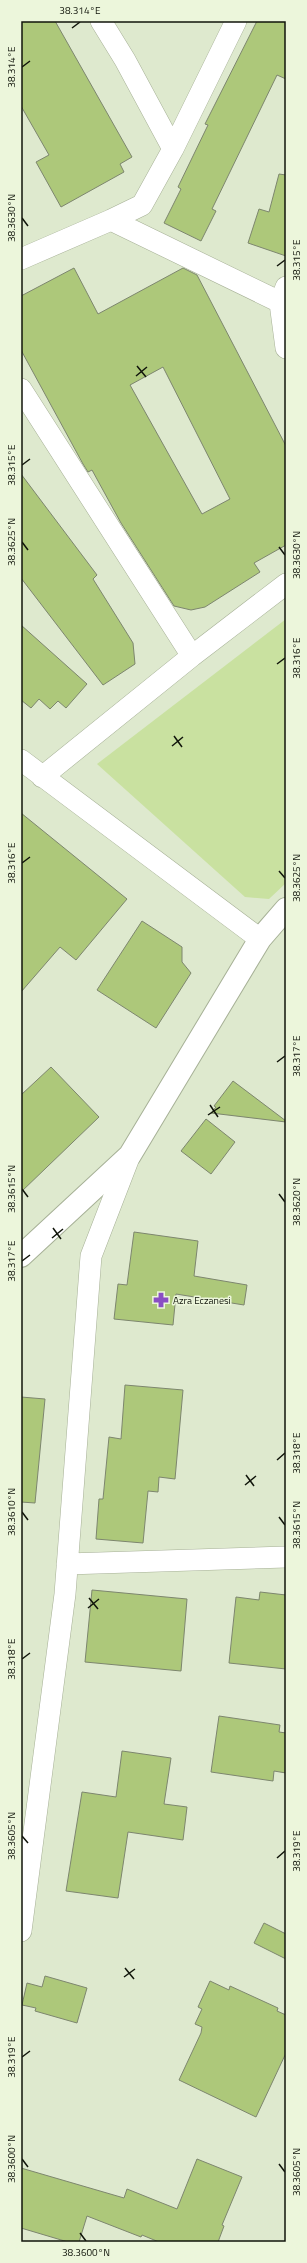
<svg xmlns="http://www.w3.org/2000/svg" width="307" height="2263" font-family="'Titillium Web',sans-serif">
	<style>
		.green { fill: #c9e1a0 }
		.building { fill: #adc87a; stroke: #7d866e; fill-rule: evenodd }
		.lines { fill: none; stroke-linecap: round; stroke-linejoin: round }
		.minor-casing { stroke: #a6b096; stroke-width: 22 }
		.tertiary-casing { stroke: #a6b096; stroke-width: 24 }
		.minor { stroke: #fff; stroke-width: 21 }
		.tertiary { stroke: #fff; stroke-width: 22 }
		.ticks { fill: none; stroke: #11150b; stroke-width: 1.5 }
		.labels { text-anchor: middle; stroke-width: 3; stroke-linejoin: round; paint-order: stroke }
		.poi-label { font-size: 10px; fill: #11150b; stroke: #ecf6db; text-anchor: start }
		.neatline { fill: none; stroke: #11150b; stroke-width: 1.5 }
		.ticks-label { font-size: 10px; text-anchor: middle; fill: #11150b }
	</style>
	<rect width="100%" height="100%" fill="#dee9ce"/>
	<path class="green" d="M286 619V883L269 899 245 897 97 764Z"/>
	<path class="building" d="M21 21H55L132 157 120 164 124 172 61 207 36 162 49 155 21 106Z
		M257 21H286V79L277 75 212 209 216 211 201 241 164 223 181 189 178 187 208 125 205 124Z
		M279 174 286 175V256L248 243 259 209 269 212Z
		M74 268 98 314 183 268 197 275 286 446V545L254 563 260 572 205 607 191 610 174 606 121 523 92 470 88 472 83 464 21 350V296ZM163 367 230 499 202 514 130 385Z
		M21 474 97 575 93 579 133 643 135 664 103 685 21 578Z
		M21 625 87 684 66 708 58 701 50 709 39 699 31 708 21 700Z
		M21 813 127 899 76 960 60 947 21 992Z
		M142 921 182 947V962L191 973 156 1028 97 990Z
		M51 1067 99 1117 21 1192V1095Z
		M233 1081 286 1121V1122L211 1113 216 1107 214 1106Z
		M206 1119 235 1142 211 1174 181 1151Z
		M134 1232 198 1241 194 1276 247 1285 244 1305 176 1294 173 1325 114 1319 118 1284 127 1285Z
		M125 1385 183 1390 175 1479 159 1477 158 1492 148 1491 143 1543 96 1539 99 1499H103L109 1437 121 1439Z
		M21 1397 45 1399 35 1503 21 1502Z
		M92 1590 187 1599 181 1671 85 1662Z
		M260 1592 286 1595V1669L229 1663 236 1597 259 1600Z
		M219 1716 280 1725 279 1732 286 1733V1773L274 1771 273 1781 211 1772Z
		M122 1751 171 1758 164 1804 187 1807 183 1840 128 1832 118 1898 66 1891 82 1792 116 1797Z
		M264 1923 286 1934V1959L254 1943Z
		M45 1976 87 1988 77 2023 35 2011 36 2008 22 2005 27 1983 42 1987Z
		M210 1981 229 1990 230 1986 278 2008 277 2011 286 2015V2053L256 2117 179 2080 201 2033 202 2027 195 2024 202 2009 198 2007Z
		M197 2159 242 2177 222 2225 224 2226 218 2242H159L142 2235 141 2237 87 2216 79 2242H68L21 2228V2168L124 2198 127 2189 177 2209Z"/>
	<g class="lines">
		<defs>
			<path id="minor" d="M101 21 125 60 173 149
				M111 220 286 305
				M21 259 111 220 142 205 173 149 236 21
				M286 287 280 303 286 348
				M21 389 192 656
				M21 760 260 939
				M42 777 192 656 286 584
				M67 1564 286 1557
				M21 1931 65 1594 91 1256 130 1155"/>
			<path id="tertiary" d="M21 1256 130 1155 260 939 286 909"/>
		</defs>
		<use href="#minor" class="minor-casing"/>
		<use href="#tertiary" class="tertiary-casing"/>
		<use href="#minor" class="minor"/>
		<use href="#tertiary" class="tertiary"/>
	</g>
	<path class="ticks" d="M72 28 80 22M22 67 30 61M22 218 28 226M277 266 285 260M137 366 146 377M136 376 147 367M22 465 30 459M22 542 28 550M279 547 285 555M277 664 285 658M174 736 182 747M172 746 183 737M22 863 30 857M279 871 285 878M277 1062 285 1056M210 1105 218 1117M208 1115 220 1107M22 1189 28 1197M279 1194 285 1202M53 1228 61 1239M52 1238 63 1229M22 1261 30 1255M277 1460 285 1453M246 1475 254 1486M245 1485 256 1476M22 1512 28 1520M279 1517 285 1525M89 1598 98 1609M88 1608 99 1599M22 1659 30 1653M22 1836 28 1843M277 1858 285 1851M125 1968 134 1979M124 1977 135 1969M22 2057 30 2051M22 2159 28 2167M279 2164 285 2172M80 2233 86 2241"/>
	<defs>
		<symbol id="pharmacy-bare" viewBox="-9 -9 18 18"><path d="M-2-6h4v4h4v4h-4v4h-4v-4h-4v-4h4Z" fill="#8a4ec4" stroke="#ecf6db" stroke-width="2.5" paint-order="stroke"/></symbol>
	</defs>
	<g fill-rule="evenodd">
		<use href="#pharmacy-bare" x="150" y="1289" width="22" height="22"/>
	</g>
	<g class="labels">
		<g class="poi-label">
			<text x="173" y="1304">Azra Eczanesi</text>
		</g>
	</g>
	<rect width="307" height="2263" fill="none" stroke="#ecf6db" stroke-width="44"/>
	<rect x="22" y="22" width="263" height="2219" class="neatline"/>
	<g class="ticks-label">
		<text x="80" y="14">38.314°E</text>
		<text transform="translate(11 67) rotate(-90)" y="4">38.314°E</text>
		<text transform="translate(11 218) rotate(-90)" y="4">38.3630°N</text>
		<text transform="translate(296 260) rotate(-90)" y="4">38.315°E</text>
		<text transform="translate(11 465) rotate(-90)" y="4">38.315°E</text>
		<text transform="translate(11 542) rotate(-90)" y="4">38.3625°N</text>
		<text transform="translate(296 555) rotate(-90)" y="4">38.3630°N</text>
		<text transform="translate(296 658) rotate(-90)" y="4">38.316°E</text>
		<text transform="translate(11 863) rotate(-90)" y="4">38.316°E</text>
		<text transform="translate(296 878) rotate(-90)" y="4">38.3625°N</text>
		<text transform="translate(296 1056) rotate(-90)" y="4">38.317°E</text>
		<text transform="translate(11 1189) rotate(-90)" y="4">38.3615°N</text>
		<text transform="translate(296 1202) rotate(-90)" y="4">38.3620°N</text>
		<text transform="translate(11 1261) rotate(-90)" y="4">38.317°E</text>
		<text transform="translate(296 1453) rotate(-90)" y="4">38.318°E</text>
		<text transform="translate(11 1512) rotate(-90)" y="4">38.3610°N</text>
		<text transform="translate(296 1525) rotate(-90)" y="4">38.3615°N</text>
		<text transform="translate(11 1659) rotate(-90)" y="4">38.318°E</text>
		<text transform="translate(11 1836) rotate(-90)" y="4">38.3605°N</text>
		<text transform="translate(296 1851) rotate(-90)" y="4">38.319°E</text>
		<text transform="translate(11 2057) rotate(-90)" y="4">38.319°E</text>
		<text transform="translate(11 2159) rotate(-90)" y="4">38.3600°N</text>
		<text transform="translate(296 2172) rotate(-90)" y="4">38.3605°N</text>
		<text x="86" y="2256">38.3600°N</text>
	</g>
</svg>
